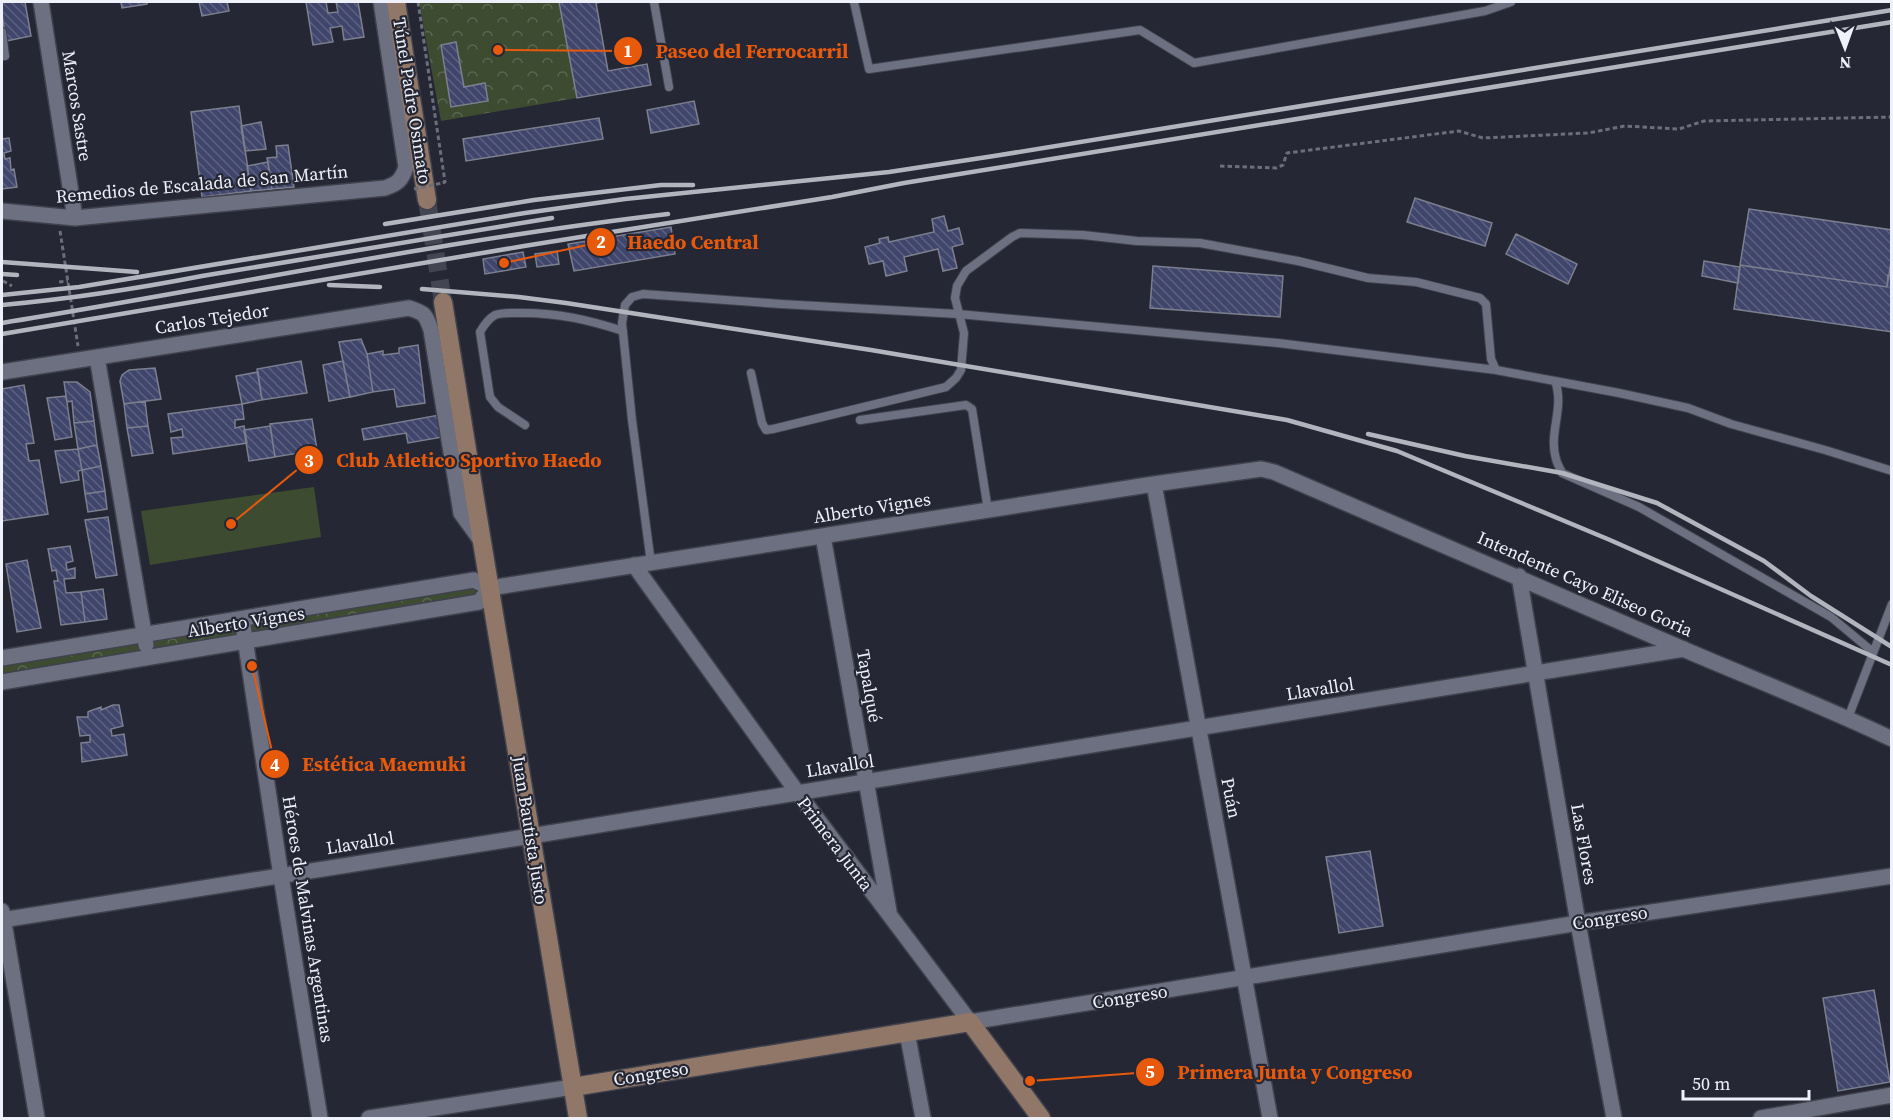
<svg xmlns="http://www.w3.org/2000/svg" width="1893" height="1120" font-family="'Source Serif 4',serif">
	<style>
		.grass { fill: #3d4c31 }
		.forest { fill: url(#forest-crowns) }
		.building { fill: url(#building-back-hatch); stroke: #7c7f8f; stroke-width: 1.5 }
		.lines { fill: none; stroke-linecap: round; stroke-linejoin: round }
		.secondary-tunnel { stroke: #434552; stroke-width: 18; stroke-dasharray: 18 9; stroke-linecap: butt }
		.lane-casing { stroke: #40424d; stroke-width: 10 }
		.street-casing { stroke: #40424d; stroke-width: 18 }
		.secondary-casing { stroke: #40424d; stroke-width: 21 }
		.path { stroke: #6c6e79; stroke-width: 3; stroke-dasharray: 4.5 3; stroke-linecap: butt }
		.lane { stroke: #6d7080; stroke-width: 8 }
		.street { stroke: #6d7080; stroke-width: 15 }
		.secondary { stroke: #917768; stroke-width: 18 }
		.rail { stroke: #b2b4be; stroke-width: 4.5 }
		.path-bridge { stroke: #6c6e79; stroke-width: 3; stroke-dasharray: 4.5 3; stroke-linecap: butt }
		.labels { text-anchor: middle; stroke-width: 4.5; stroke-linejoin: round; paint-order: stroke }
		.street-label { font-size: 18px; fill: #eff1fa; stroke: #252734 }
		.leader { fill: none; stroke: #e8590c; stroke-width: 2 }
		.callout-dot { fill: #e8590c; stroke: #252734; stroke-width: 2 }
		.mark-label { font-size: 18px; text-anchor: middle; font-weight: bold; fill: #fff }
		.callout-label { font-size: 20px; text-anchor: middle; font-weight: bold; fill: #e8590c; stroke: #252734; stroke-width: 4.5; stroke-linejoin: round; paint-order: stroke }
	</style>
	<defs>
		<pattern id="forest-crowns" width="20" height="18" patternUnits="userSpaceOnUse" patternTransform="scale(1.5)"><rect width="20" height="18" fill="#3d4c31"/><path d="M2 6a3 3 0 1 1 6 0M12 15a3 3 0 1 1 6 0" fill="none" stroke="#596650"/></pattern>
		<pattern id="building-back-hatch" width="6" height="6" patternUnits="userSpaceOnUse" patternTransform="scale(1.5)"><rect width="6" height="6" fill="#40466b"/><path d="M-1 5l2 2M0 0l6 6M5-1l2 2" fill="none" stroke="#5c6181"/></pattern>
	</defs>
	<rect width="100%" height="100%" fill="#252734"/>
	<path class="grass" d="M314 487 321 537 150 565 141 511Z"/>
	<path class="forest" d="M419 2H559L577 98 441 121Z
		M470 588 474 589 476 592 475 595 2 675V664Z"/>
	<path class="building" d="M2 2H25L31 36 6 41 2 13Z
		M121 2H147V4L122 8Z
		M199 2H227L229 11 202 16Z
		M306 2H326L328 13 338 12 336 2H358L364 37 344 40 342 26 330 28 333 42 313 45Z
		M559 2H602L596 3 608 71 647 64 651 85 577 98Z
		M456 42 464 87 485 83 488 101 451 107 441 45Z
		M694 101 699 124 651 133 647 110Z
		M239 106 251 191 202 197 191 112Z
		M599 118 603 139 466 161 463 139Z
		M261 122 266 149 245 151 241 126Z
		M9 138 11 151 4 153 5 159 10 158 11 170 14 169 17 187 2 189V139Z
		M288 145 294 187 272 189 267 158 277 157 276 146Z
		M268 162 272 189 251 191 247 166Z
		M1415 198 1492 223 1485 246 1407 222Z
		M1749 209 1892 230V255L1887 287 1740 265Z
		M944 216 948 231 959 228 963 244 952 247 957 268 943 271 938 249 904 257 907 271 886 276 883 261 869 264 865 247 880 243 879 239 888 237 889 242 934 232 932 219Z
		M671 227 675 254 574 271 568 244Z
		M1516 234 1577 264 1568 284 1506 254Z
		M557 251 559 264 537 267 535 254Z
		M523 252 526 267 485 274 483 259Z
		M1704 261 1740 267 1738 283 1702 276Z
		M1740 265 1887 287 1888 275 1892 276V332L1734 309Z
		M1153 266 1283 276 1280 317 1150 308Z
		M361 339 367 354 373 392 350 397 339 342Z
		M418 345 425 403 397 407 394 389 373 392 367 354 383 351V355L399 353V348Z
		M301 361 307 393 262 400 257 369Z
		M343 361 350 397 329 401 323 365Z
		M155 368 161 399 124 404 120 381 122 375 129 370Z
		M258 372 262 400 242 404 236 376Z
		M64 382H77L90 392 94 421 74 423 72 401 67 402Z
		M24 385 34 443 26 444 29 461 39 460 48 514 2 521V389Z
		M66 396 72 437 55 440 47 398Z
		M145 401 148 426 127 428 124 404Z
		M242 404 244 419 235 420V428L244 426 247 443 173 454 171 438 183 437 182 429 171 432 168 414Z
		M439 415 443 437 408 443 406 433 364 440 362 429Z
		M312 419 317 450 275 457 270 424Z
		M94 421 97 445 78 449 74 423Z
		M148 426 153 453 132 456 127 428Z
		M270 426 275 457 249 461 244 430Z
		M97 445 101 466 82 470 78 449Z
		M78 449 82 470 78 471 79 480 61 483 55 451Z
		M101 466 105 491 85 494 82 470Z
		M105 491 107 509 88 512 85 494Z
		M108 517 117 575 96 578 85 520Z
		M70 546 73 561 66 563 67 570 75 568V578L64 579 66 593 81 592 85 622 61 625 54 581H58L56 570 52 571 48 549Z
		M27 560 41 628 17 632 6 564Z
		M103 589 107 619 85 622 81 592Z
		M113 705H119L123 726 111 729 112 736 124 734 127 755 82 762 81 743 90 742V735L80 736 77 717H88V712L90 711 101 707V710Z
		M1370 851 1383 926 1339 933 1326 857Z
		M1874 990 1890 1082 1838 1091 1823 998Z"/>
	<g class="lines">
		<path class="secondary-tunnel" d="M427 200 443 302"/>
		<defs>
			<path id="lane" d="M654 2 669 87
				M854 2 869 69 1140 30 1194 63 1485 11 1511 2
				M2 32 5 56H2
				M751 373 762 423 766 430 773 429 946 387 956 378 961 370 964 333 955 298 957 286 966 271 1012 237 1020 233 1083 235 1137 241 1200 243 1298 261 1368 278 1416 282 1480 298 1486 304 1491 359 1496 370
				M1555 381 1619 393 1688 408 1731 424 1825 450 1892 471
				M860 420 966 405 972 409 988 510
				M525 425 498 407 490 397 480 332C484 325 488 319 495 315 503 312 514 313 523 313 559 313 589 320 623 331
				M651 563 632 420 622 323 625 305 632 297 643 294 781 304 958 314 1278 343 1496 370 1555 381C1565 408 1548 433 1556 459 1557 464 1560 468 1562 473L1639 507 1831 617 1873 652
				M1848 718 1892 604"/>
			<path id="street" d="M41 2 75 218
				M2 211 75 218 385 188C397 184 402 180 406 167L381 2
				M97 357 146 645
				M2 372 409 308C425 313 426 315 431 330L461 513 482 542
				M1154 484 1270 1118
				M823 536 889 911
				M634 565 797 792 970 1022 1578 923 1892 876
				M1519 576 1578 923 1614 1118
				M242 619 281 876 320 1118
				M2 658 474 580 490 588 1154 484 1261 469 1274 472C1411 530 1547 590 1683 649 1753 679 1823 706 1892 739
				M2 682 479 602 490 588
				M2 911 37 1118
				M2 920 531 836 1684 649
				M907 1032 923 1118
				M369 1118 573 1087
				M1761 1118 1892 1095"/>
			<path id="secondary" d="M396 2 427 200
				M443 302 482 542 578 1118
				M573 1087 970 1022 1041 1118"/>
		</defs>
		<use href="#lane" class="lane-casing"/>
		<use href="#street" class="street-casing"/>
		<use href="#secondary" class="secondary-casing"/>
		<path class="path" d="M418 2 445 182 442 183
			M1220 166 1276 168 1283 165 1287 153 1459 131 1483 138 1588 133 1625 126 1679 129 1704 121 1892 117
			M60 231 78 346
			M3 281 12 286
			M59 282 68 281"/>
		<use href="#lane" class="lane"/>
		<use href="#street" class="street"/>
		<use href="#secondary" class="secondary"/>
		<path class="rail" d="M385 224 534 200 661 185H693
			M2 262 137 272
			M2 274 17 275
			M329 285 380 287
			M422 289 519 297 566 303 871 350 1287 420 1397 451 1610 540 1892 665
			M2 295 79 287 525 213 625 199 889 172 994 156 1892 10
			M2 305C69 299 135 289 202 276L552 218
			M2 323C224 287 445 240 668 214
			M2 334 524 246 832 197 904 183 1892 22
			M1368 434 1465 456 1562 473 1657 503 1764 561 1811 596 1892 647"/>
		<path class="path-bridge" d="M414 189 442 183"/>
	</g>
	<g class="labels">
		<g class="street-label">
			<text transform="translate(412 101) rotate(81)" y="6">Túnel Padre Osimato</text>
			<text transform="translate(77 106) rotate(81)" y="6">Marcos Sastre</text>
			<text transform="translate(202 184) rotate(-5)" y="6">Remedios de Escalada de San Martín</text>
			<text transform="translate(212 319) rotate(-9)" y="6">Carlos Tejedor</text>
			<text transform="translate(872 508) rotate(-9)" y="6">Alberto Vignes</text>
			<text transform="translate(1585 584) rotate(24)" y="6">Intendente Cayo Eliseo Goria</text>
			<text transform="translate(246 622) rotate(-9)" y="6">Alberto Vignes</text>
			<text transform="translate(869 686) rotate(80)" y="6">Tapalqué</text>
			<text transform="translate(1320 689) rotate(-9)" y="6">Llavallol</text>
			<text transform="translate(840 766) rotate(-9)" y="6">Llavallol</text>
			<text transform="translate(1231 798) rotate(79)" y="6">Puán</text>
			<text transform="translate(530 830) rotate(81)" y="6">Juan Bautista Justo</text>
			<text transform="translate(360 843) rotate(-9)" y="6">Llavallol</text>
			<text transform="translate(835 844) rotate(53)" y="6">Primera Junta</text>
			<text transform="translate(1584 844) rotate(80)" y="6">Las Flores</text>
			<text transform="translate(1610 918) rotate(-9)" y="6">Congreso</text>
			<text transform="translate(308 919) rotate(81)" y="6">Héroes de Malvinas Argentinas</text>
			<text transform="translate(1130 997) rotate(-9)" y="6">Congreso</text>
			<text transform="translate(651 1074) rotate(-9)" y="6">Congreso</text>
		</g>
	</g>
	<path class="leader" d="M498 50L628 51M504 263L601 242M231 524L309 460M252 666L275 764M1030 1081L1150 1072"/>
	<g class="callout-dot">
		<circle cx="498" cy="50" r="6"/>
		<circle cx="504" cy="263" r="6"/>
		<circle cx="231" cy="524" r="6"/>
		<circle cx="252" cy="666" r="6"/>
		<circle cx="1030" cy="1081" r="6"/>
		<circle cx="628" cy="51" r="15"/>
		<circle cx="601" cy="242" r="15"/>
		<circle cx="309" cy="460" r="15"/>
		<circle cx="275" cy="764" r="15"/>
		<circle cx="1150" cy="1072" r="15"/>
	</g>
	<g class="mark-label">
		<text x="628" y="57">1</text>
		<text x="601" y="248">2</text>
		<text x="309" y="467">3</text>
		<text x="275" y="771">4</text>
		<text x="1150" y="1078">5</text>
	</g>
	<g class="callout-label">
		<text x="752" y="58">Paseo del Ferrocarril</text>
		<text x="693" y="249">Haedo Central</text>
		<text x="469" y="467">Club Atletico Sportivo Haedo</text>
		<text x="384" y="771">Estética Maemuki</text>
		<text x="1295" y="1079">Primera Junta y Congreso</text>
	</g>
	<rect width="1893" height="1120" fill="none" stroke="#eff1fa" stroke-width="6"/>
	<g transform="translate(1845 48) rotate(179)" stroke="#252734" stroke-width="4.5" paint-order="stroke">
	<path d="M0-4.5L10 22L0 15L-10 22Z" fill="#eff1fa"/>
	<text y="-9" font-size="16" font-weight="bold" text-anchor="middle" fill="#eff1fa">N</text>
	</g>
	<path d="M1683 1090v9h126v-9" fill="none" stroke="#eff1fa" stroke-width="3"/>
	<text x="1692" y="1090" font-size="18" fill="#eff1fa" stroke="#252734" stroke-width="4.5" paint-order="stroke">50 m</text>
</svg>
